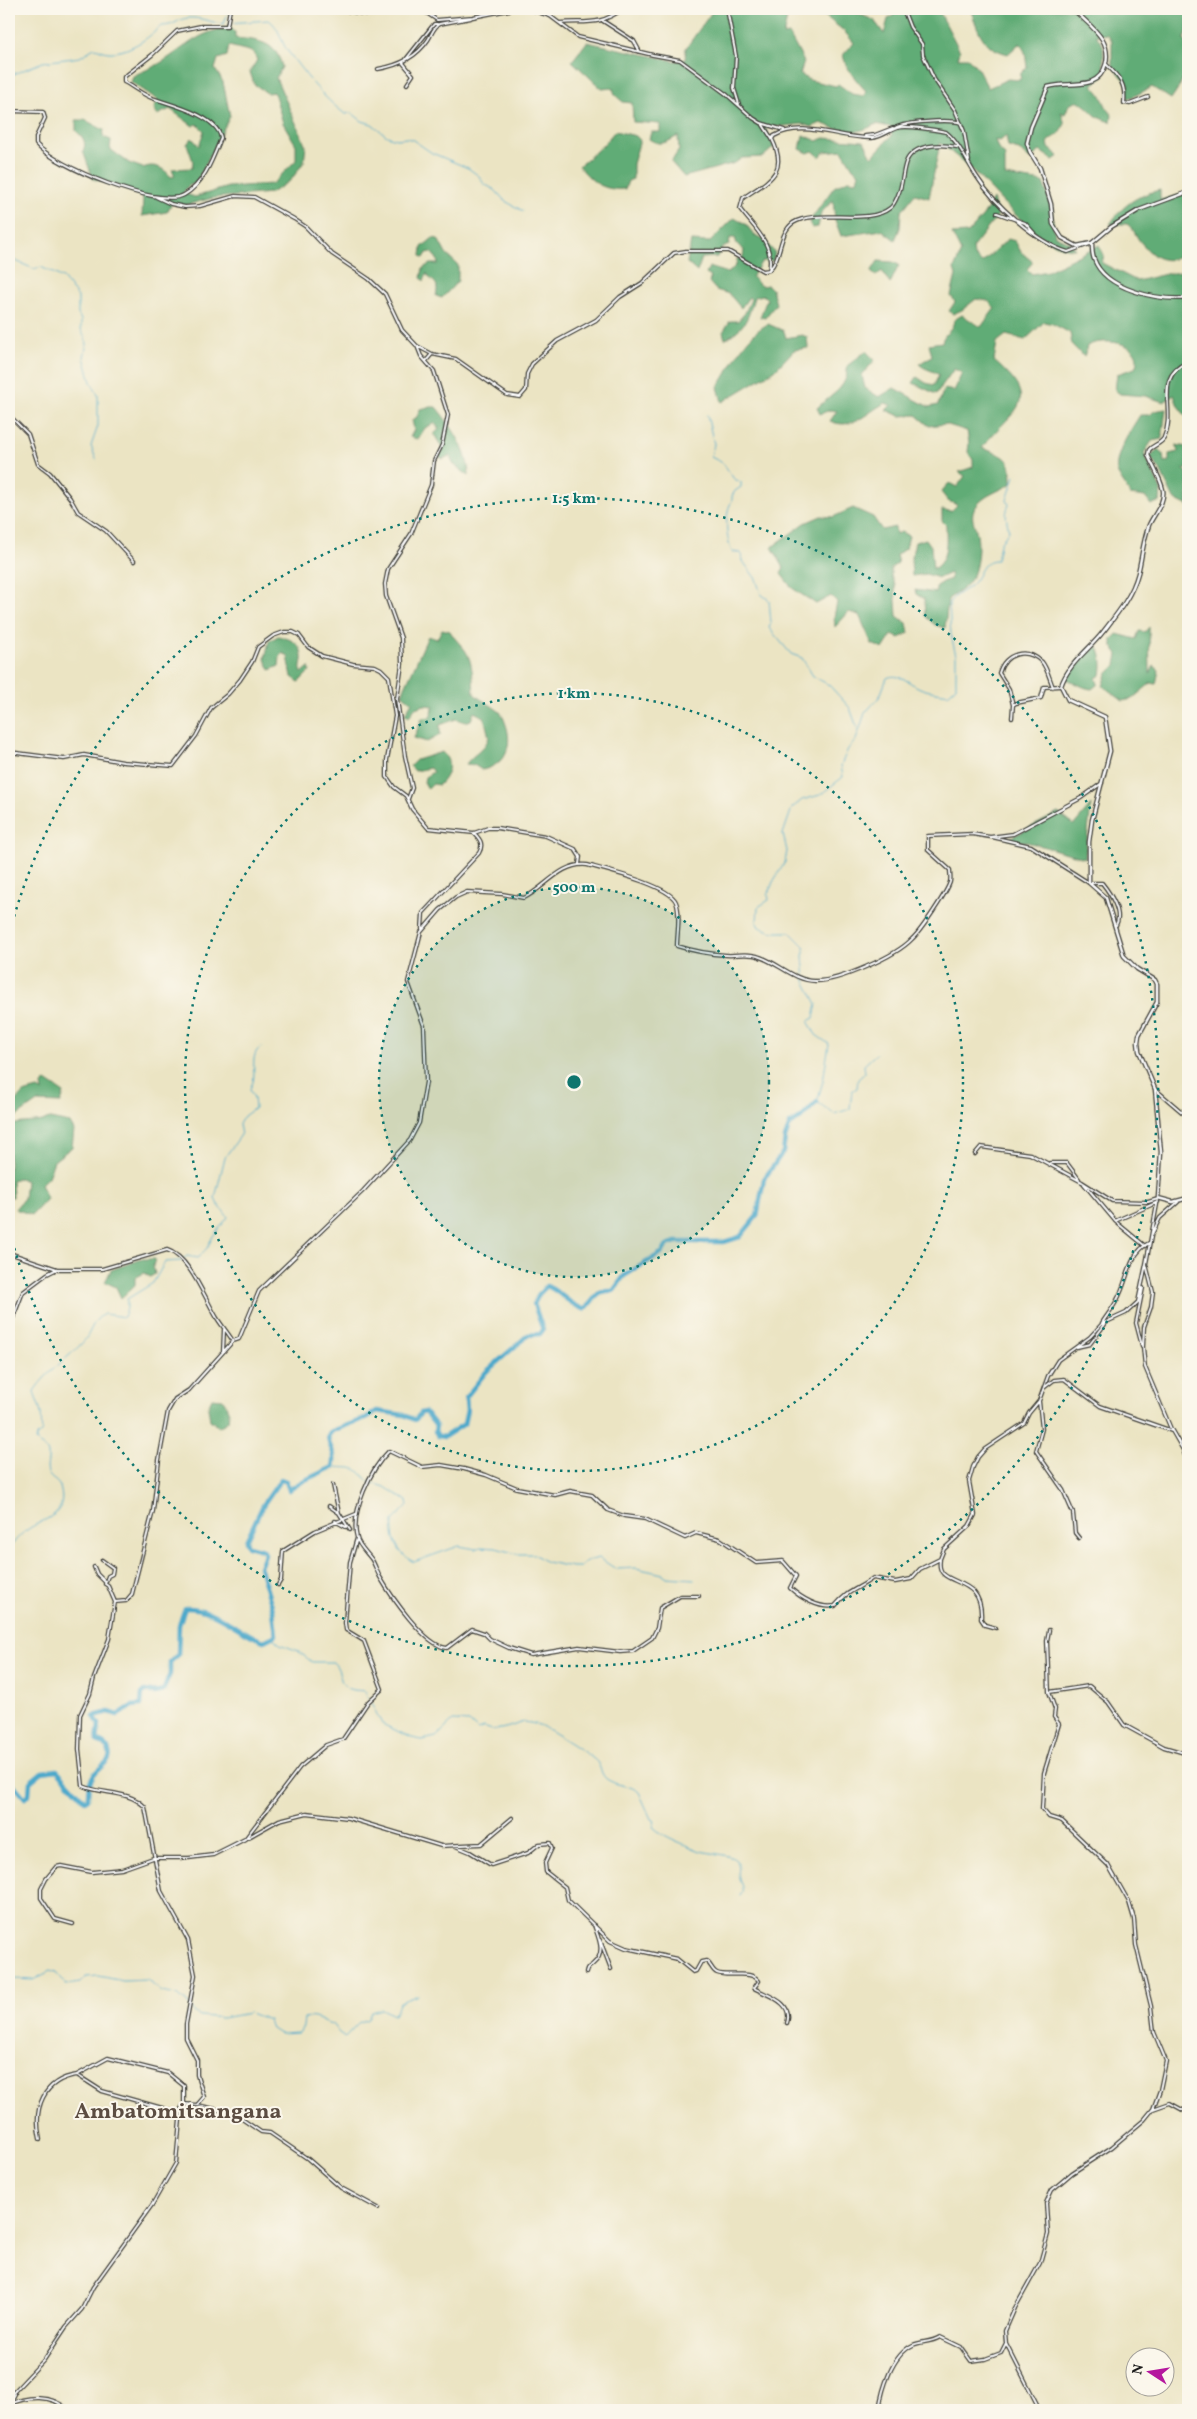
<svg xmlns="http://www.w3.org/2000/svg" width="1197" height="2419" font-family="Vollkorn,serif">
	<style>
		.forest { fill: #60ac76; stroke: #3e6449; fill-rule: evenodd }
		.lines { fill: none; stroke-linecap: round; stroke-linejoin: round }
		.stream { stroke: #4da9cb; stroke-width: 1 }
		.river { stroke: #4da9cb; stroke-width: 4.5 }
		.minor-casing { stroke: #3b3a35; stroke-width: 4.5 }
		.tertiary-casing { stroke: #3b3a35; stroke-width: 5 }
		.minor { stroke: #fff; stroke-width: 2 }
		.tertiary { stroke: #fff; stroke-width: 2.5 }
		.ring { fill: none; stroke: #0f766e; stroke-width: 2.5; stroke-dasharray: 2.5 5 }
		.labels { text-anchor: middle; stroke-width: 4; stroke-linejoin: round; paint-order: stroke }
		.quarter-label { font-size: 22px; font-weight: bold; fill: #5c4d42; stroke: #fbf7ec }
		.centre { fill: #0f766e; stroke: #fbf7ec; stroke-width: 2.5 }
		.ring-label { font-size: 15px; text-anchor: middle; font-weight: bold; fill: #0f766e; stroke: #fbf7ec; stroke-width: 4; stroke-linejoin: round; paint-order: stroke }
	</style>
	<rect width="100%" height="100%" fill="#fbf7ec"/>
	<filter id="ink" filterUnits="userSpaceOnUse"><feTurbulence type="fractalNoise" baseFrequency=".02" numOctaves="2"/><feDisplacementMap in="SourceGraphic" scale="10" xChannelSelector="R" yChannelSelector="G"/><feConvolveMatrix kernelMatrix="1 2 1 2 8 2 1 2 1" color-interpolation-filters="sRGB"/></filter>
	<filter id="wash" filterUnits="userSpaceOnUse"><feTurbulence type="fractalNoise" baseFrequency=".0096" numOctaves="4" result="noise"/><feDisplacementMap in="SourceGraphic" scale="20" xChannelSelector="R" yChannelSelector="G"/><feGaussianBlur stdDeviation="1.12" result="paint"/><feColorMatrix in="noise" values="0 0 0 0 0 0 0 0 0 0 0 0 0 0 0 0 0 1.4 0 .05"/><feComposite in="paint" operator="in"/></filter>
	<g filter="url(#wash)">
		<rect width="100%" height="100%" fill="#ebe4c3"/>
		<path class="forest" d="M714 9H786L787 19 783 35 789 34 804 62 800 74 809 80 836 86 838 84 852 94 864 96 866 91C856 80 846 69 843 55L854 43 844 31 816 9H857L851 11 874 20 884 34 888 19 894 15V9H938L960 51 958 58H968L977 67 988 88 1008 79 1020 80 1021 73 1027 67 1025 52 1020 43 1008 54C981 47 980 33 970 9H1188V30L1184 40 1188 42C1188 68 1186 78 1171 99L1152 87 1128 99 1127 93 1129 85 1112 65V41L1107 34 1096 35 1103 45 1104 75 1092 85C1106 97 1101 103 1112 114L1111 122C1090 117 1092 107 1077 101L1069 105 1065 114 1061 112 1065 124 1058 135 1048 141 1049 148 1059 156 1053 160 1040 151 1030 159 1019 150 1008 147 1006 136 1000 141 995 140 998 149 1005 155V176L1043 182 1051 206 1055 236 1069 242 1075 249C1040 250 994 191 970 168 960 159 950 151 940 143L929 198 915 194 901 212 900 228 895 240 882 230 841 236 835 220 833 200 821 213 818 227 812 228 809 222 834 187 848 180 857 181 859 173 853 168 842 150 824 152 820 157 813 151 808 153 800 149 803 135 818 141 824 138 864 141 872 157 892 135 890 127 876 124C855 136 843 132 821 123L812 127 803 124 765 128 774 147 763 157 742 158 735 163 684 177 671 162 679 150 678 136C667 142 661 147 649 139L651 132H660V124L633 122 632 103 623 102 615 95 613 88 602 89 572 61 587 42 675 61 685 60 686 48Z
			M231 28 235 32V38C257 40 277 41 282 67L276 78 306 146 304 162 291 180 271 193 213 198 186 205 172 203 167 212 142 216 143 198 124 188 93 179 83 151C87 142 83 137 76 131V120H85L104 130 103 137 111 140 110 149 129 163 143 168C154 163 164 168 171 177L175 176 172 169 192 168 193 161 187 144 192 138 199 146 204 131 197 124 193 126 170 109 157 115 154 108 158 100 131 82 133 76C142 71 153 68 162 62 186 47 200 30 231 28ZM229 46 253 52 257 60 250 72 254 84 267 93 274 92 283 123 296 145V160L272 184 228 187 195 197 183 193 188 186 196 183 230 116 223 82 215 69 218 59 227 56Z
			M615 131 636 136 640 140 633 164V179L628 181 625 189C603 191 592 182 579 166L603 145Z
			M1160 190V200L1188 193V253C1165 266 1154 259 1139 240 1135 234 1133 228 1127 224H1110C1123 205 1137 195 1160 190Z
			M993 199 998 215 973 247 974 256 982 263 1008 239 1015 241 1021 252 1033 262 1027 269 1032 274 1048 271 1099 245 1104 255 1102 263 1137 281 1166 274 1188 271V385L1184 388 1188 396V419L1178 406 1174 395 1164 402 1145 396 1120 394 1115 390 1117 374 1135 368C1147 342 1102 337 1087 346L1084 357 1072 345 1070 333 1053 324 1044 322 1025 340 1006 335 997 342 994 361C1046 405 1010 409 982 448 1006 457 1012 456 1012 483 999 492 984 494 975 508 970 517 974 522 976 530 980 543 978 572 969 582 964 589 955 594 948 599L945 628 935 625 925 616 924 599 916 594 915 590 936 593V587L942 582 951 579 950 573 939 578 926 574 912 576 911 559 915 542 926 539 931 546 933 569C949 560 946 540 946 525L942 521V510L951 511 957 505 948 501 941 492 949 483 957 487 965 476 959 472 973 467V460L968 452 969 443 967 431 945 424 929 426 916 415 900 416 886 410 891 405 885 403C866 413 853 431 830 421L837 411 830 410 820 414 817 408C832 394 849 387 847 366L866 351 875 360 862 375 865 388 879 397 894 388 929 407 938 405 944 389 954 391 962 373 954 369 936 394 913 383 917 377 926 383 934 385 939 375C933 370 925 370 919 364L932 356 929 344 942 342C944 333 953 330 954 320L962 315 981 327 995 308 988 301 976 299 962 310 953 314 949 311 955 302 951 296 956 275 954 269 961 252 952 234 968 233 983 216Z
			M734 218 746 224 754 235 762 238 775 253 773 261H762L752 277 761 286 768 285 772 289 776 304 765 318 760 317 767 299 763 295 754 297C748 319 746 327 725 339L723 332 730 321H738L745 313 751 299 749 297 741 308 729 294 716 290 709 282 711 277 706 274 709 267 728 273 736 265 737 259 743 257 744 250 737 244 735 238H730L729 245 722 248 717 257 702 258 697 272 687 263 691 241 710 242Z
			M433 238 438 239 446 254 458 265V281L442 298 436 296C440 279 431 284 427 273L424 281 421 278 423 268 430 264H438L437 259 431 252 427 253 424 258 421 256 422 247Z
			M878 261 893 262 899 265 890 284 882 271 876 276 871 272Z
			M768 324 784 331 786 338 802 335 807 337 808 348 794 350 775 370 722 402 718 387C732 366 744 336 768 324Z
			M429 407H436C451 425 469 451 469 476L453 464 450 456 442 459 439 456 443 450 434 434 439 429 435 423 425 428 418 439 410 437 414 430 412 420 417 417 420 409Z
			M1166 409 1162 439 1152 441 1144 453 1161 490 1160 501 1151 505 1145 497 1130 495C1127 487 1122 482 1118 474 1111 459 1132 428 1140 415H1150L1154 411Z
			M1176 445 1188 447V469H1183L1188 473V506L1174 499 1160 470 1150 457 1159 449 1163 454 1164 462 1169 461V454L1178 452Z
			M853 508 873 517 882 530 895 527 896 534 901 532 909 536 906 548 896 555 898 563 891 568V576L895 585 897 616 907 623 909 633 899 638 892 635 883 649 872 644 859 615 849 612 835 627 834 617 837 602 831 596 816 604 792 588 781 574 784 568 772 547 805 523 821 516 833 517Z
			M1149 627 1150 674 1154 666 1159 670 1156 684 1151 683 1132 699 1123 701 1103 686 1107 674 1116 665 1118 654 1112 646V639L1117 634 1136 639 1139 631 1145 632Z
			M442 629 450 631C454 639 460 643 465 650 473 661 473 680 474 694 482 701 492 705 500 712 502 714 504 719 505 722 514 745 506 765 482 770L474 765 466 764C473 754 485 750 489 737L484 717 474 712 471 720 465 722 456 719 440 725V735L427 742 414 738 422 718 430 717 434 706 424 705 415 708 409 717 405 714 412 702 402 694 428 636 437 639Z
			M278 636C292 639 303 644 302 660 301 666 300 668 302 673L309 667 310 671 299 682 292 677 288 656 283 653 280 657 279 666 270 670 265 659 269 641Z
			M1097 645C1102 656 1103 663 1101 675L1096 678 1098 684 1092 689C1081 688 1076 682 1066 679L1082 658Z
			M442 752C453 762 449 775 439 785L433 784 428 789 424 782 425 777 433 772 430 768 415 771 410 766 416 760Z
			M1091 805 1085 858 1031 843 1008 839 1058 813 1074 825Z
			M46 1081 64 1093 61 1103 37 1102 13 1119H9V1109L23 1093 38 1089 43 1092 42 1085Z
			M50 1119 70 1123 74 1130 72 1147 54 1161 48 1177 41 1184 47 1199 32 1215 15 1209 24 1198 26 1181 19 1178 12 1180 13 1197H9V1126C23 1121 36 1124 50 1119Z
			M142 1259H155L153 1266 155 1274 150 1277 144 1273 135 1278V1285L121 1298 116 1287 105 1282 111 1270Z
			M212 1398 223 1399 229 1412 228 1421 219 1427 210 1420 208 1407Z"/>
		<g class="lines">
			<path class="stream" d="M229 23 269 20C280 28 280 40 287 50 304 73 322 97 345 114L352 113 362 121 372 124 387 136 396 139 407 138 413 140 432 153 468 168 479 176 484 184 495 190 505 201 523 211
				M9 76 43 62 80 57 94 48C99 48 103 52 109 52 128 53 149 38 161 26 176 26 177 19 188 18 201 17 212 23 224 24L229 9
				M9 258 34 269 41 267 63 278 78 297V314L81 320V329L87 343 84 357 91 382 98 395V426L91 446 96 459
				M707 415 714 444 711 457 723 463 734 479 741 482V487L735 491 732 496C733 501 729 505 728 511 725 523 727 541 732 552L741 553 742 560 756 579 761 594 769 600 771 623 769 628 791 654 802 658 813 676 829 685 850 708 858 730
				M876 1054 864 1065 865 1073 858 1079 857 1088 852 1091 850 1109 834 1114 817 1102 823 1081 829 1044 816 1035 808 1021 814 1018 817 1004 805 981 803 956 805 947 790 932H773L759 927 757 923 758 907 769 900 768 895 773 882 785 862 787 851 783 834 792 808 802 800 820 795 843 777 841 765 848 749 856 740 865 713 880 696 887 678C899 672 910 684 920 688 929 692 940 692 948 694L956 687V655L951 635 949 603C954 594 966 591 973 583 982 573 981 560 997 560L1000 544 1009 531C1007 521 1004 514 1009 505L1007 500 1015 476
				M333 1467C352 1469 354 1464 367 1480
				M369 1482 385 1487 407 1501 408 1505 393 1521C391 1537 397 1554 414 1562L459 1546 476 1549 481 1547 496 1548 517 1554H534L546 1562 572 1567H580L587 1561 599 1558 616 1569 636 1568 663 1574 667 1577 694 1579
				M9 1550C13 1542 20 1535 27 1530 43 1518 69 1517 60 1487 58 1481 50 1479 48 1473 45 1465 52 1455 45 1448 42 1445 38 1444 36 1441L37 1436 42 1432C41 1426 42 1420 41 1414 40 1405 35 1399 34 1391 48 1370 68 1359 84 1341 92 1331 92 1320 104 1314L124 1317 127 1308V1299L153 1283 165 1262 181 1261 187 1256 198 1258 207 1248 213 1236 228 1217 217 1203 215 1198 225 1157 241 1135 239 1124 244 1116 255 1108 254 1098 250 1090C250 1087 252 1085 253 1082 256 1071 249 1052 262 1047
				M272 1637 280 1644 298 1651 312 1662H333C343 1671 337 1683 349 1689 354 1691 360 1690 365 1691L368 1698
				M371 1703 382 1724 412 1738 422 1740 436 1737 453 1721 469 1722 478 1730 484 1727C494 1733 510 1727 520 1723 524 1721 535 1724 539 1725 544 1726 595 1758 597 1762 602 1770 601 1777 610 1781 619 1786 631 1785 639 1792L651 1819 655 1821 653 1827C664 1837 684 1844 698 1850 706 1854 734 1853 738 1863 740 1868 737 1873 739 1878 741 1886 745 1889 740 1896
				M9 1985 14 1979 33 1980 50 1971 56 1973 66 1985 80 1983 86 1977 99 1976 123 1981 147 1980 162 1992 176 1995 187 2002 196 2014 201 2016 222 2018 249 2013 269 2020 272 2029 280 2034 299 2033 303 2027 304 2018C313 2015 323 2022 332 2024L339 2033 345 2037 358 2023 368 2019 371 2012 381 2009 394 2015 400 2002 418 1995"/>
			<path class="river" d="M9 1779 25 1798 29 1794 30 1782 42 1772 57 1770 85 1801 88 1799C88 1790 88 1784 93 1776 99 1765 116 1762 107 1747 104 1743 101 1742 97 1741L99 1724 94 1716 109 1712 118 1715 132 1706 141 1705 142 1694 145 1691 155 1693 163 1691 170 1674V1662L178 1655 179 1625 185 1608C215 1607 237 1632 264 1641L276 1635 273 1610 260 1567 265 1554 263 1550 248 1546 246 1541 263 1505 281 1479 286 1481 289 1490 303 1481 333 1467C337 1449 329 1452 328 1436L332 1431 366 1418 377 1411 404 1415 415 1420 421 1413 425 1412 436 1426 435 1431 438 1436 444 1437 464 1424 467 1410 466 1397 486 1372 528 1335 540 1334 543 1330 534 1304 539 1294 547 1286C561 1292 570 1306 584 1309 598 1299 593 1290 613 1291L624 1276 663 1252 667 1245 676 1242H724L740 1237 757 1216 764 1179 783 1152 785 1138 790 1124 801 1118 817 1102"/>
		</g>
	</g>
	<g filter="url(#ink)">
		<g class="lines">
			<defs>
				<path id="minor" d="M337 9 365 14 389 9 404 12H425L437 20 473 17 514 9
					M514 9 532 10 550 16
					M546 9 550 16 578 37 653 55 680 60 726 94 753 118 761 123 784 130
					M727 9 736 56 734 88 739 104
					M903 9 910 27 922 44 923 55 934 79 955 110 964 131 969 161
					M603 21 634 41 640 52
					M560 23C588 21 599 26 623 9
					M1106 64C1120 78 1126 84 1124 103L1130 104 1148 97
					M378 69C397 66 416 58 428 40 432 34 433 28 439 24L471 18
					M407 84 413 75 403 63 434 24H437
					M9 111 43 112 45 118 36 137V144C54 166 158 209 184 195 204 184 213 158 221 138 217 116 173 105 155 99 144 96 134 87 124 82V77L152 55 177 31 201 26H227L230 9
					M763 125 772 139
					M894 129C899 122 951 119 961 123
					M865 136 875 135 893 128
					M156 197 171 204 185 207 200 206 235 196 254 197 294 219 306 227 332 254 369 279 385 294 402 330 417 346 421 356 434 371 448 415 442 445 434 461 431 485 411 534 388 569 385 584 386 596 401 638 402 664 397 699 405 756 412 788 408 799
					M997 213 1025 223 1034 233
					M769 270C782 258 778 234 793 223 816 208 868 226 890 208 894 205 896 200 898 195 903 184 902 173 906 162 914 143 941 144 957 147
					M417 346 432 354
					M426 361 432 354 456 359 507 395 520 397 526 390 527 374 532 364 557 341 596 320 620 297 642 283 674 253 686 251H728L763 271 769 270C775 244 753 227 740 209L743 198C769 180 789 173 772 139L774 136C802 119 841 139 872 138 882 137 888 131 897 128 907 125 935 130 946 132 959 142 968 164 977 177 994 204 1037 243 1068 252L1090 244
					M9 415 28 434 38 464 50 473 70 498 78 512 106 531 134 561
					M1013 705 1009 689 999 673C1005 653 1026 647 1042 662 1047 668 1050 680 1053 687
					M1012 718 1013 705 1016 703 1041 698 1044 687 1060 686
					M9 752 64 759 84 755 123 762 173 766 196 736 211 708 228 694 240 680 252 662 258 647 273 636 284 632H293L299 635 308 647 322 656 353 664 375 666 381 669 389 677 395 716 387 760V777L394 787 406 796 412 809 428 828 474 833 488 828H497L546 836 575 849 580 857 579 864
					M992 837 1031 846 1089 883H1102C1110 893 1123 913 1116 925
					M422 929 423 913 479 853C484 844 480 839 474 833
					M1155 1089 1183 1113 1188 1114
					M975 1154 981 1147 1030 1154 1082 1182 1112 1201 1148 1202 1158 1199 1146 1264 1153 1292 1151 1307 1144 1327 1143 1347 1145 1367 1171 1429 1183 1450 1188 1464
					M1050 1163H1067L1079 1179
					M1084 1184 1116 1222 1145 1246
					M1115 1221 1158 1202
					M1152 1234 1160 1218 1178 1202
					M9 1253 57 1269H102L167 1250C190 1257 205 1299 217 1318 222 1326 228 1333 233 1341
					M1141 1288 1144 1275
					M1102 1323C1107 1315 1113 1308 1117 1300 1128 1281 1128 1254 1149 1243
					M1142 1346 1136 1323 1143 1288
					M1077 1347 1090 1344 1106 1323
					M223 1352 224 1329
					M9 1377 11 1367 10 1326 23 1292 47 1274 57 1269
					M1045 1387 1054 1380 1064 1379 1100 1406 1172 1431
					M1039 1401 1042 1429 1036 1451 1063 1490 1073 1513 1075 1533 1079 1538
					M9 1406 12 1423 9 1438
					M333 1485 339 1513
					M329 1506 339 1513 350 1530
					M335 1521 346 1527
					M102 1560 113 1568 112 1574 108 1576 105 1584 108 1586 115 1602
					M940 1560C935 1590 984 1571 981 1619L985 1625 996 1628
					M94 1567 97 1574 105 1582
					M278 1585 281 1580 283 1551 315 1531 356 1514
					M699 1596H680L660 1608 657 1628 652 1638 633 1651 620 1652 579 1647 531 1655 509 1648 490 1639 484 1633 472 1629 447 1648C425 1646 391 1596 380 1577 377 1572 375 1565 372 1560 368 1554 358 1545 357 1538 350 1513 371 1468 389 1451L422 1467 441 1465 464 1469 486 1475 517 1488 555 1495 570 1491 592 1495 608 1510 624 1516 645 1519 685 1538 696 1533 720 1539 756 1563 783 1561 796 1576 790 1588C801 1598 819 1609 835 1606 848 1590 857 1590 873 1578L895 1582 911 1579 920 1569 940 1559 944 1549 969 1526 975 1515 969 1481 973 1467 978 1457 985 1449 1024 1423 1029 1413 1039 1401 1048 1376 1058 1360 1090 1337 1102 1324 1126 1313 1138 1302 1146 1264
					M1049 1630 1047 1641 1049 1692 1089 1686 1108 1702 1124 1725 1164 1747 1188 1754
					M1049 1692 1055 1709 1054 1717 1059 1724 1044 1773 1042 1809 1049 1817 1062 1821 1108 1865 1129 1902 1134 1919 1136 1945 1151 2006 1154 2032 1166 2061 1160 2090 1153 2109
					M247 1838 279 1820 307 1813 348 1818 441 1846 481 1844 512 1818
					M453 1845 470 1852 491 1865 528 1853 539 1844 550 1843 552 1848 545 1863 546 1872 565 1887 568 1900 610 1941 626 1948 677 1959 693 1972 696 1971 701 1962 706 1961C711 1964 712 1971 717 1973 730 1978 751 1969 759 1981L754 1988C768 1996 794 2002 787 2023
					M73 1924 55 1919 41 1898V1889L46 1879 56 1867 61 1866 92 1872 122 1869 153 1858H189L213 1855 245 1839 300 1767 326 1745 343 1739 368 1702 382 1689 364 1641 346 1630 345 1623 350 1562 357 1538
					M600 1940 611 1969
					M586 1973C587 1967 589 1968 593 1964 607 1953 598 1937 594 1925
					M77 2075 108 2058 168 2073 184 2086V2104
					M197 2105 233 2113 261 2132 270 2133 308 2159 341 2188 378 2208
					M40 2139C33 2108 43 2080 77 2075L102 2091 180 2113
					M9 2397 44 2360 66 2327 82 2309 93 2287 152 2205 176 2163 181 2109 184 2104 197 2105 204 2097 197 2075V2060L186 2038V2024L195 1975 188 1940 161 1891 145 1807C129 1790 104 1795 83 1786L79 1749 80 1715 90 1694 94 1678 109 1639 115 1602 126 1601 132 1594 153 1511 159 1460 168 1411 175 1399 189 1390 233 1341 239 1339 259 1291 363 1191 410 1140 419 1123 426 1082 424 1026 408 982 421 932 440 910 456 897 467 892 502 894 524 898C545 888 561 862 587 865 605 870 669 885 676 902 681 914 677 933 677 946 693 951 709 954 726 955 738 956 748 952 760 957 778 963 795 981 815 981 838 982 896 956 912 939 921 931 947 892 950 882 951 878 950 874 950 870L928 850V836L972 834 990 837 1013 834 1081 798 1102 783
					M10 2403 15 2394
					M9 2405C26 2396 53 2394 68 2410
					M95 2410H104
					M879 2410C882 2389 892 2355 913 2345 922 2341 930 2343 940 2337L961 2347 971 2361 985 2359 1001 2353 1006 2343
					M1040 2410 1006 2343 1005 2331 1015 2308 1040 2263 1048 2234 1046 2203 1052 2190 1072 2173 1112 2147 1144 2120 1153 2109 1170 2103 1188 2113"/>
				<path id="tertiary" d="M1073 9C1082 18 1096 29 1102 39 1111 54 1107 76 1090 82 1076 86 1061 83 1048 87L1031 127 1027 143 1030 152 1040 168 1051 204 1053 224 1062 238 1077 246 1092 243 1111 227 1139 210 1188 192
					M1092 243C1092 248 1092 254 1094 259 1105 290 1159 301 1188 298
					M1188 362C1152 378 1177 409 1164 438 1161 444 1153 445 1149 450L1148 455C1152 465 1161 479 1163 490 1165 503 1154 514 1149 525 1143 541 1142 557 1138 573 1132 596 1117 614 1103 632 1089 650 1068 664 1061 686L1068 700 1105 717 1110 751 1092 820 1089 842V883L1106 898 1124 956 1137 969 1155 980 1157 984V1002L1139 1035 1138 1042 1139 1051 1155 1089 1161 1152 1158 1198 1173 1202 1188 1198"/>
			</defs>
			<use href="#minor" class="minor-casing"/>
			<use href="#tertiary" class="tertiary-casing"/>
			<use href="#minor" class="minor"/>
			<use href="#tertiary" class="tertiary"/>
		</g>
	</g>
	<circle cx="574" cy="1082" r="195" fill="#0f766e" fill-opacity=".12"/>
	<g class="ring">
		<circle cx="574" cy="1082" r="195"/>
		<circle cx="574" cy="1082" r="389"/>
		<path d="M10 931A584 584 0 1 1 10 1233"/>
	</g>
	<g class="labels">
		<g class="quarter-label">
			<text x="178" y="2118">Ambatomitsangana</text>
		</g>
	</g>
	<circle cx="574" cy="1082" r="8" class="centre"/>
	<g class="ring-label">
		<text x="574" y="503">1.5 km</text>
		<text x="574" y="698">1 km</text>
		<text x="574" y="892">500 m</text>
	</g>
	<rect width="1197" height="2419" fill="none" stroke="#fbf7ec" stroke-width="30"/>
	<g transform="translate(1150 2372) rotate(282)"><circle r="24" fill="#fbf7ec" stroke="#a29f99"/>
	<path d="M0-4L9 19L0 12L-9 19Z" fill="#b5179e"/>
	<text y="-8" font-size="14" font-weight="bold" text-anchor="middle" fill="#1c1c1c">N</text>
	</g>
</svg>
